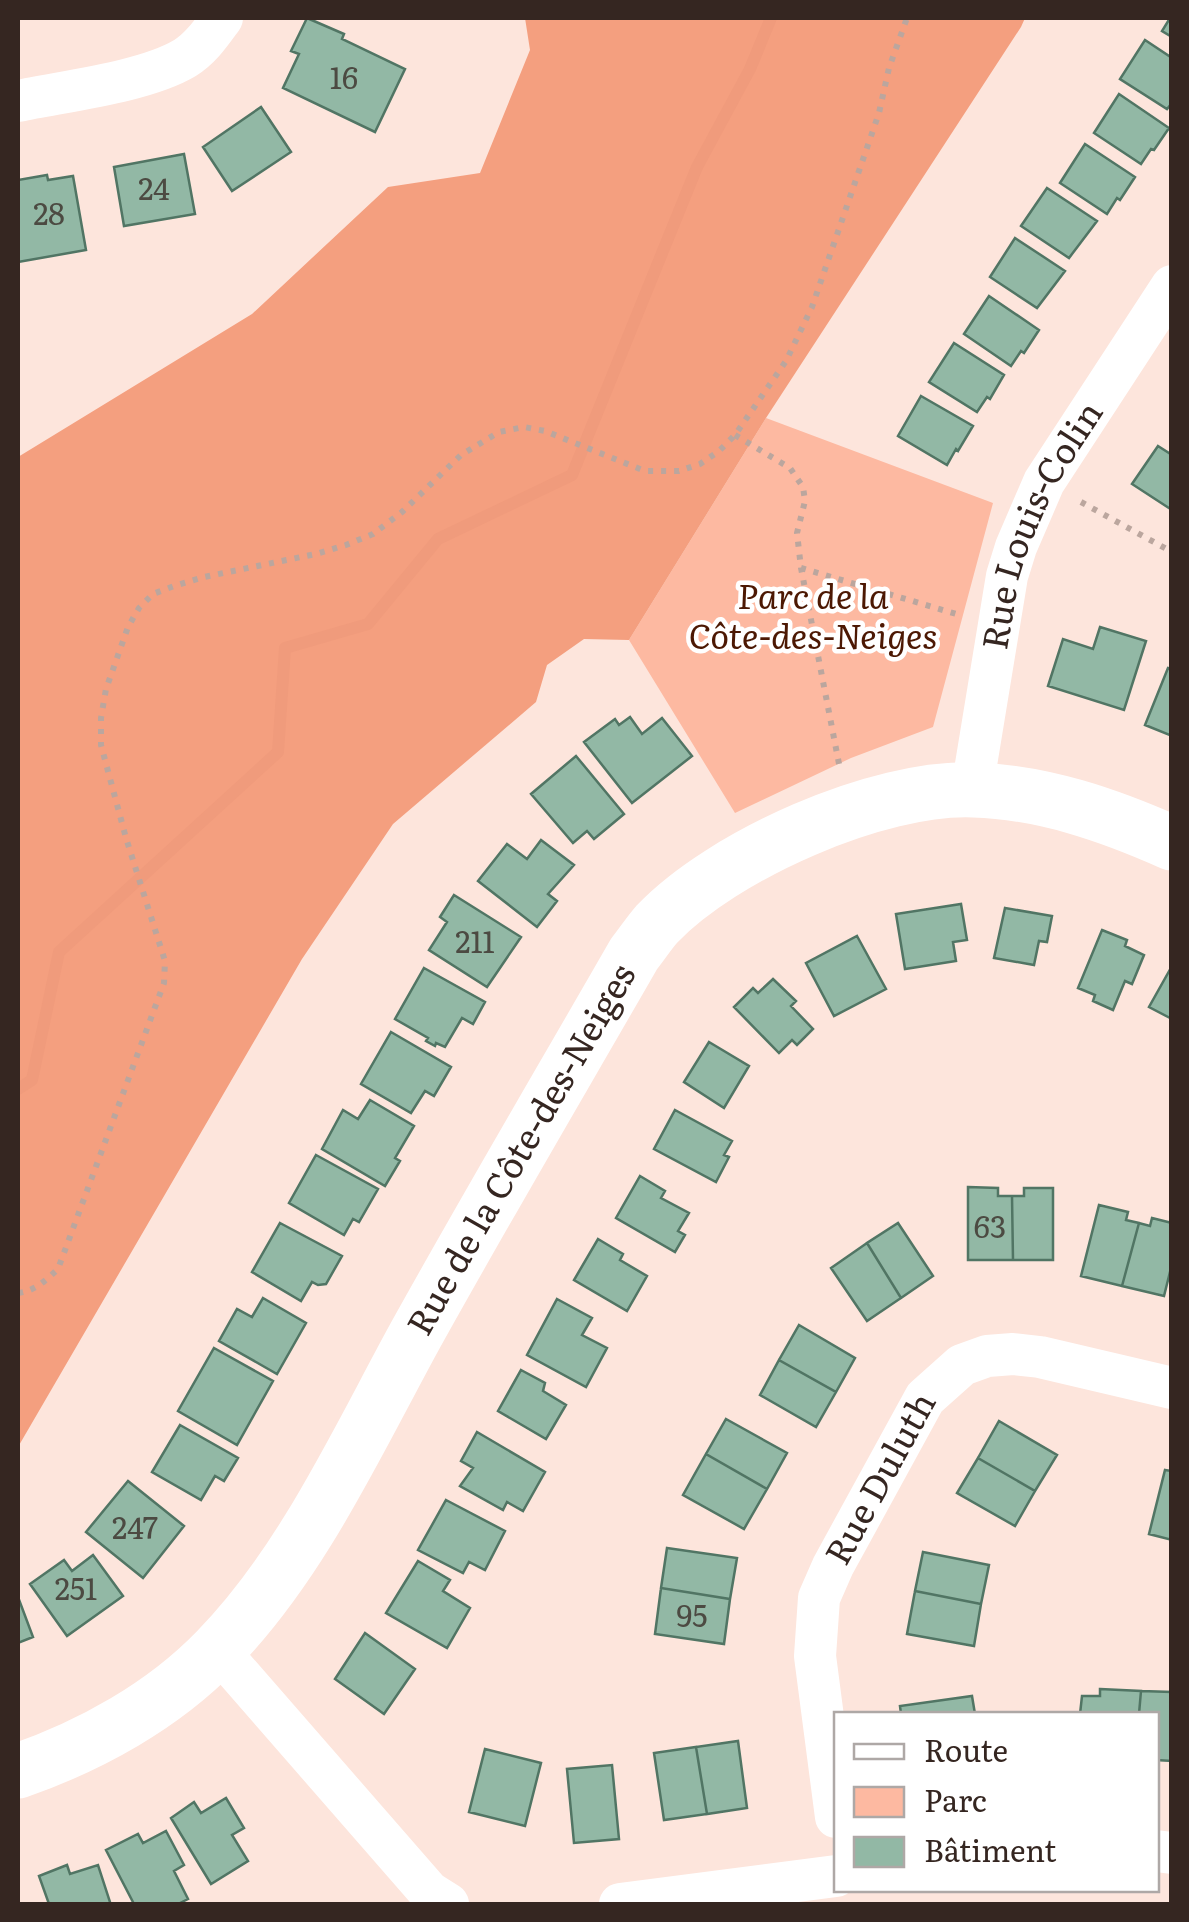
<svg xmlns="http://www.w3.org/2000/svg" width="1189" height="1922" font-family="Literata,serif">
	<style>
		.green { fill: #fdb9a1 }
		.forest { fill: #f49f7f }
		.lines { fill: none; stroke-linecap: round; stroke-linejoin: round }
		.stream { stroke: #f09b7c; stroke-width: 12 }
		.building { fill: #92b8a5; stroke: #517564; stroke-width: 2.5 }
		.path { stroke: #bba69e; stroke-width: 6; stroke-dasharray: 5 8; stroke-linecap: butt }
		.street { stroke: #fff; stroke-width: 42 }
		.secondary { stroke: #fff; stroke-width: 55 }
		.labels { text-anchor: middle; stroke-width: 9; stroke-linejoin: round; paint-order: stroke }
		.number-label { font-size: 30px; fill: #4c4a42 }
		.street-label { font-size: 35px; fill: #352621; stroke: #fff }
		.park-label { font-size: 35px; font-style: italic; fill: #4c1803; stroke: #fff }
	</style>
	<rect width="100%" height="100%" fill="#fde5dc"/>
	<path class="green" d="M766 418 993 503 933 727 851 758 735 813 629 640Z"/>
	<path class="forest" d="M525 18H1025L1021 27 766 418 629 640 584 639 547 665 536 702 393 824 302 959 18 1447V457L252 314 388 187 480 173 530 50Z"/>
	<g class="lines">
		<path class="stream" d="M18 1089 32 1080 59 952 278 752 285 648 368 624 438 539 572 475 697 167 750 69 771 18"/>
	</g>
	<path class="building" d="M307 18 344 34 342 39 405 69 375 132 283 88 299 54 291 51Z
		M1170 18H1172V37L1162 31Z
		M1145 40 1172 58V103L1167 109 1120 79Z
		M1119 94 1169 128 1154 150 1151 149 1141 164 1094 133Z
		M261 107 291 152 232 191 203 147Z
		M1085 144 1135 177 1120 200 1117 198 1107 214 1060 183Z
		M184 154 195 214 124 226 114 167Z
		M47 175 48 180 73 176 86 250 18 262V180Z
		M1047 188 1097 221 1069 258 1021 226Z
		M1015 238 1065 271 1037 308 990 277Z
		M989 296 1039 330 1024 353 1021 351 1011 366 964 334Z
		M954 343 1004 375 990 399 987 397 977 412 929 382Z
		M921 396 973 426 958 451 956 449 947 465 898 436Z
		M1158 446 1172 455V510L1132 484Z
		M1100 627 1146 641 1124 710 1048 686 1063 639 1093 649Z
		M1168 668 1172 669V736L1145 725Z
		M630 717 642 734 662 718 692 756 632 803 584 742 615 719 619 725Z
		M576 756 624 814 594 839 587 831 573 843 531 794Z
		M541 840 574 865 548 894 557 901 537 927 478 881 507 844 527 859Z
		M454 895 521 937 487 987 429 950 447 922 440 917Z
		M961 904 967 940 953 942 956 961 905 969 896 914Z
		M1005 908 1052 916 1047 942 1039 941 1034 965 994 958Z
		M1102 930 1127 940 1125 946 1144 955 1132 984 1125 981 1113 1010 1093 1001 1095 995 1078 988Z
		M857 936 886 989 834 1016 806 963Z
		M1172 966V1019L1149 1007Z
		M424 968 485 1002 473 1024 462 1018 445 1047 436 1043 435 1046 426 1041 428 1038 395 1019Z
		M773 979 796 1001 791 1006 813 1029 797 1045 792 1040 779 1053 734 1007 753 988 758 993Z
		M391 1032 451 1067 434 1096 425 1091 411 1113 361 1084Z
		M709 1042 749 1066 724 1108 684 1082Z
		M370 1100 414 1126 395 1158 400 1161 385 1186 322 1149 343 1110 358 1119Z
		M675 1110 732 1141 724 1155 729 1157 716 1182 654 1149Z
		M316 1155 378 1189 359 1222 353 1219 344 1235 289 1203Z
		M640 1176 665 1191 661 1198 689 1213 678 1231 685 1235 675 1252 616 1218Z
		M968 1187 998 1188V1196H1012L1013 1260H968Z
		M1024 1188H1053V1260H1013L1012 1196H1024Z
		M1099 1205 1128 1212 1126 1220 1139 1223 1122 1286 1081 1276Z
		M1152 1218 1172 1223V1264L1164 1296 1122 1286 1139 1223 1150 1226Z
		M280 1223 342 1256 326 1284 318 1285 312 1282 301 1301 252 1272Z
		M898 1223 933 1276 901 1298 867 1243Z
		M598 1239 623 1254 620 1260 647 1276 627 1311 574 1280Z
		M867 1243 901 1298 867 1321 831 1268Z
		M263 1298 306 1323 277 1374 219 1341 237 1309 252 1317Z
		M557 1299 592 1318 582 1335 607 1348 586 1387 527 1355Z
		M799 1325 855 1358 836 1392 779 1360Z
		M214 1348 273 1381 237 1445 178 1411Z
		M779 1360 836 1392 816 1427 760 1395Z
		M521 1370 545 1383 543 1391 566 1405 546 1439 498 1411Z
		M726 1419 787 1453 767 1489 706 1454Z
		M999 1421 1057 1455 1035 1491 978 1458Z
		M180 1425 238 1458 224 1481 215 1476 201 1500 152 1472Z
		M477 1432 545 1472 523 1511 507 1502 503 1510 460 1486 473 1468 461 1461Z
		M706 1454 767 1489 744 1529 683 1495Z
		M978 1458 1035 1491 1015 1526 957 1493Z
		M1165 1470 1172 1471V1540L1149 1534Z
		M128 1481 184 1526 143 1578 86 1532Z
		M446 1500 505 1531 485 1570 469 1562 463 1573 418 1550Z
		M667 1548 737 1558 730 1599 661 1588Z
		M923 1552 989 1565 981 1604 915 1591Z
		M93 1555 123 1596 67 1636 30 1584 64 1560 72 1571Z
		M418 1561 450 1580 443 1591 470 1608 447 1648 386 1613Z
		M661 1588 730 1599 724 1644 655 1634Z
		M915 1591 981 1604 974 1646 907 1634Z
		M18 1597 33 1637 18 1643Z
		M365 1633 415 1669 384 1714 335 1679Z
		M1100 1689 1141 1691 1139 1714H1080L1082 1696H1100Z
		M1141 1691 1172 1692V1761L1156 1760V1714H1139Z
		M972 1696 975 1714H901L900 1706Z
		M738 1741 747 1808 707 1814 696 1747Z
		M696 1747 707 1814 664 1820 654 1753Z
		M485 1749 541 1763 525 1826 469 1812Z
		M612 1765 619 1839 574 1843 567 1769Z
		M226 1798 244 1828 232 1835 248 1861 211 1884 171 1818 194 1802 201 1813Z
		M166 1831 184 1865 174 1871 188 1899 178 1904H134L106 1850 138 1834 143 1843Z
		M67 1865 70 1874 98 1865 110 1902 102 1904H49L39 1876Z"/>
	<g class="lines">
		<path class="path" d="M735 435 790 468 803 487 805 501 797 533 801 568 840 769
			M1081 502 1172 552
			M801 568 963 616
			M18 1293C35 1291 45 1281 58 1269L164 983 165 961 126 838 101 745V718L106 689 128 627 139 608 153 594 174 586 204 577 316 554 346 545 373 534 402 512 461 455 499 432 524 427 545 431 645 471H679L700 464 719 451 735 435 786 361 812 307 879 113 889 68 907 18"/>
		<g class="street">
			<path d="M18 101C65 91 145 82 185 58 201 48 211 33 222 18"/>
			<path id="s1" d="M972 789 1007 576 1016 547 1044 482 1172 286"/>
			<path d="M218 1650 429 1892 448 1904"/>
			<path id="s2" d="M836 1817 815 1656 819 1598 833 1566 925 1398 962 1365 987 1356 1013 1354 1040 1357 1172 1388"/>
			<path d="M1156 1851 1172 1853"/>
			<path d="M620 1904 836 1876"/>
		</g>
		<path class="secondary" id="s3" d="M18 1771C90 1746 163 1706 217 1650 302 1563 357 1442 415 1336 486 1208 561 1081 634 954 642 944 649 933 657 924 723 855 878 786 974 790 1043 792 1109 815 1172 843"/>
	</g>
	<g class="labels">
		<g class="number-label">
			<text x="344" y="89">16</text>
			<text x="154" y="200">24</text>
			<text x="49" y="225">28</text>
			<text x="475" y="953">211</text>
			<text x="990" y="1238">63</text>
			<text x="135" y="1539">247</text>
			<text x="76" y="1600">251</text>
			<text x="692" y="1627">95</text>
		</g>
		<g class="street-label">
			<text dy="12" stroke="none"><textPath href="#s1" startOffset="275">Rue Louis-Colin</textPath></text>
			<text dy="12" stroke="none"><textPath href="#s3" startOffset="822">Rue de la Côte-des-Neiges</textPath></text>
			<text dy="12" stroke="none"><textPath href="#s2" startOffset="355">Rue Duluth</textPath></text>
		</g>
		<g class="park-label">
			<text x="813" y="609">Parc de la<tspan x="813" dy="40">Côte-des-Neiges</tspan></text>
		</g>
	</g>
	<rect width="1189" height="1922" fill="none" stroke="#352621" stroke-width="40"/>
	<rect x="834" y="1712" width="325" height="180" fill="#ffffff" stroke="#aea8a6" stroke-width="2.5"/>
	<rect x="854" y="1744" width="50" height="15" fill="#ffffff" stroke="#aea8a6" stroke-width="2.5"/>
	<text x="924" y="1762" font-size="30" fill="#352621">Route</text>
	<rect x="854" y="1787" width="50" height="30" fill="#fdb9a1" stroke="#aea8a6" stroke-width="2.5"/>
	<text x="924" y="1812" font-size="30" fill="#352621">Parc</text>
	<rect x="854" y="1837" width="50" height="30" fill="#92b8a5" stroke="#aea8a6" stroke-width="2.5"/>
	<text x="924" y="1862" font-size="30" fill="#352621">Bâtiment</text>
</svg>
